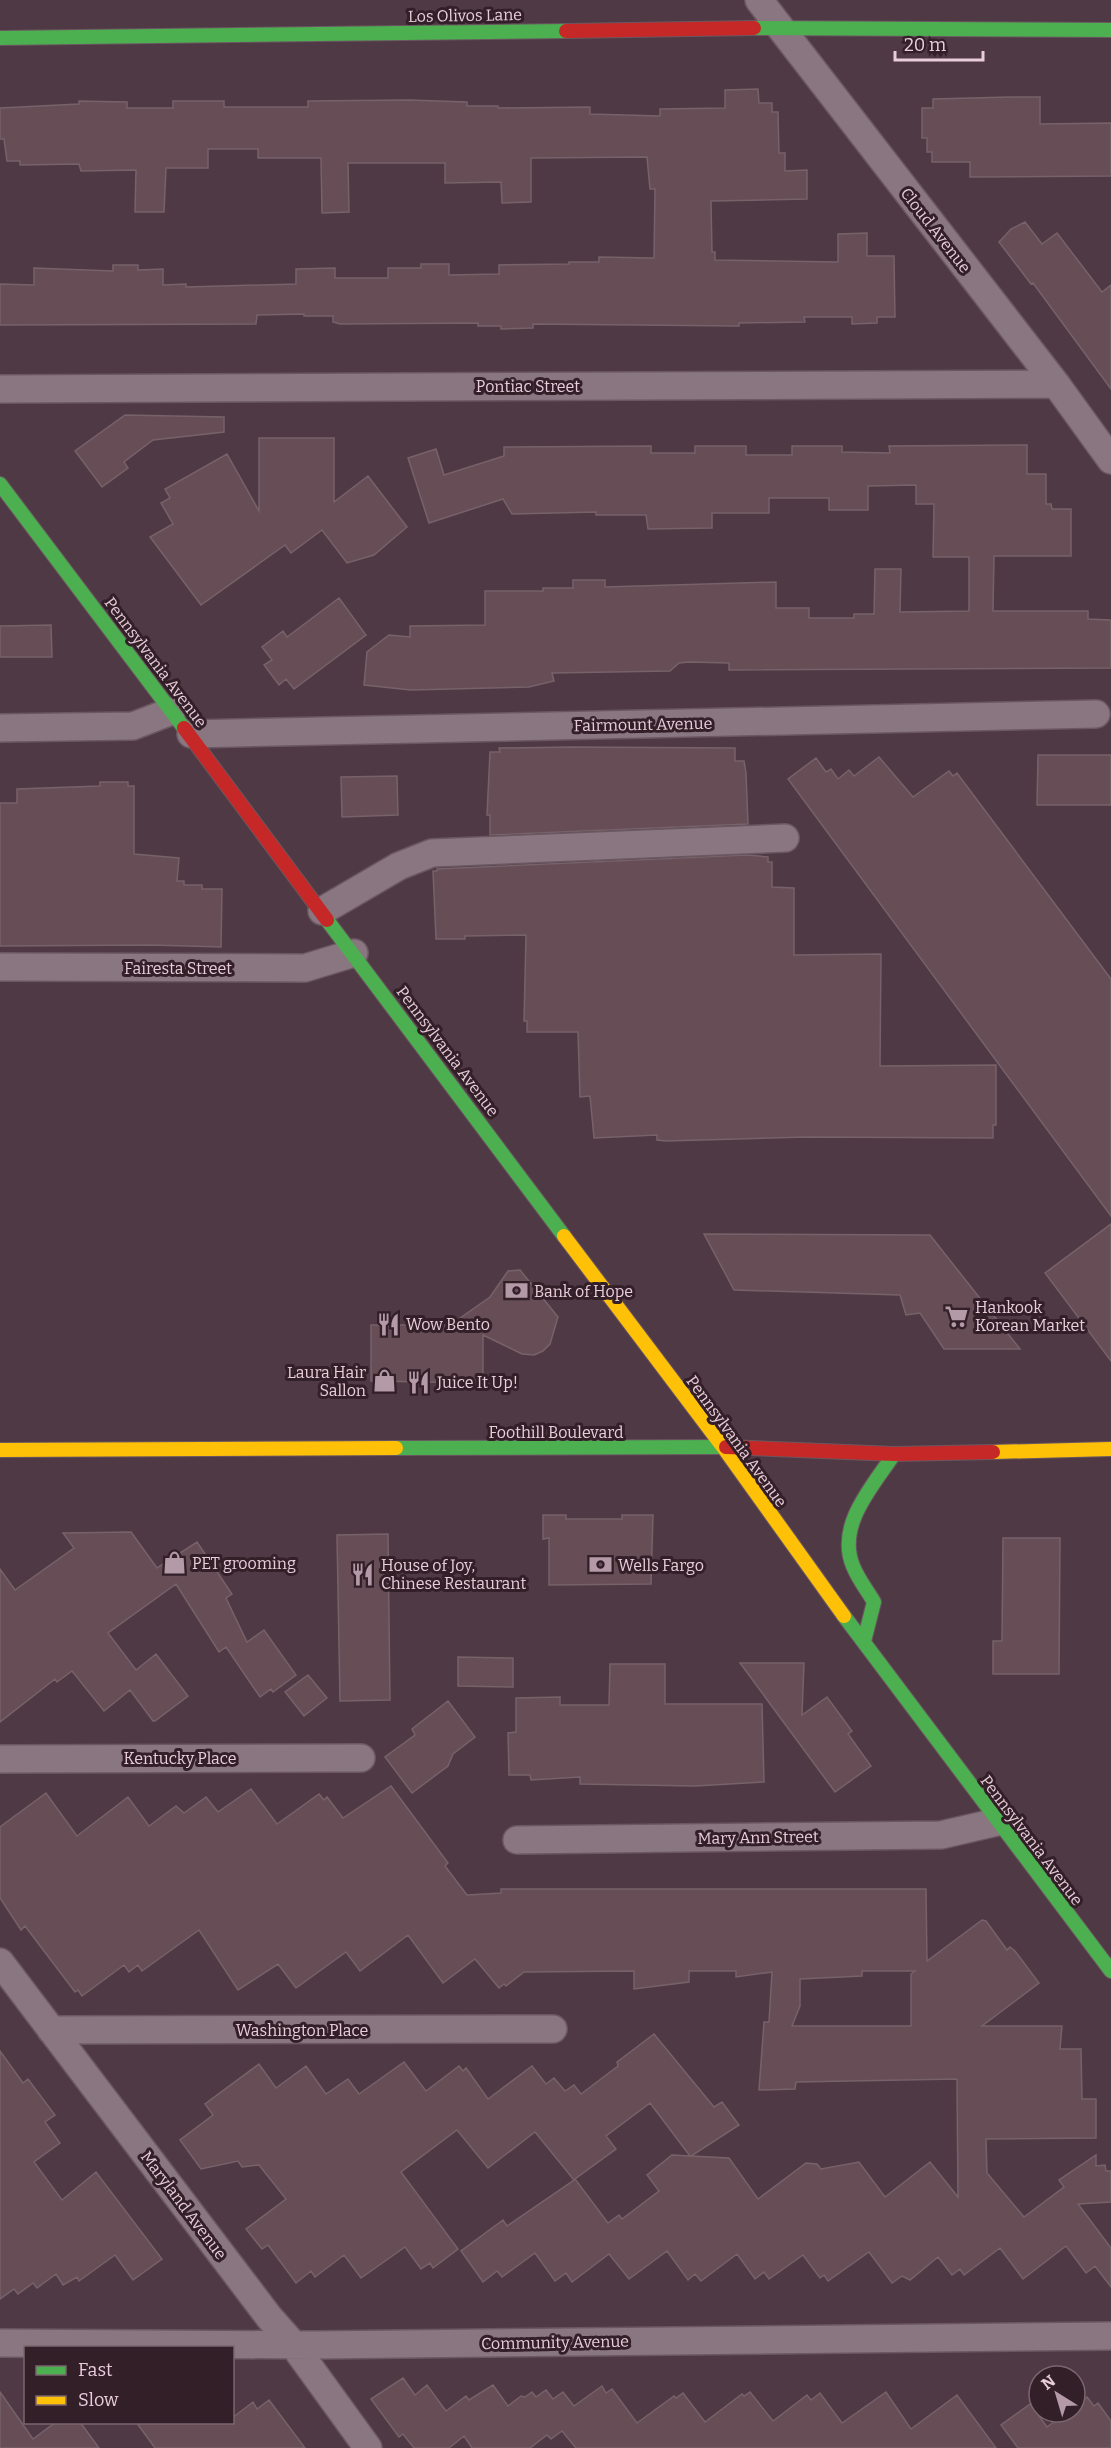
<svg xmlns="http://www.w3.org/2000/svg" width="1111" height="2448" font-family="Bitter,serif">
	<style>
		.building { fill: #674e56; stroke: #776269; stroke-width: 1.5; fill-rule: evenodd }
		.lines { fill: none; stroke-linecap: round; stroke-linejoin: round }
		.street-casing { stroke: #6a5761; stroke-width: 30 }
		.fast-casing { stroke: #6a5761; stroke-width: 16 }
		.slow-casing { stroke: #6a5761; stroke-width: 16 }
		.jam-casing { stroke: #6a5761; stroke-width: 16 }
		.street { stroke: #897680; stroke-width: 27 }
		.fast { stroke: #4caf50; stroke-width: 14 }
		.slow { stroke: #ffc107; stroke-width: 14 }
		.jam { stroke: #c62828; stroke-width: 14 }
		.labels { text-anchor: middle; stroke-width: 6; stroke-linejoin: round; paint-order: stroke }
		.street-label { font-size: 16px; fill: #e9ceda; stroke: #321f28 }
		.poi-label { font-size: 16px; fill: #e9ceda; stroke: #321f28; text-anchor: start }
	</style>
	<rect width="100%" height="100%" fill="#4f3944"/>
	<path class="building" d="M758 89 759 103H772V112H778L779 153H785V171L807 170V199L711 201 712 252H715V260L838 262V234L867 233V256H894L895 317H877V323L852 324V317H804L805 322 739 323V326L533 324V328L501 329V326H478V323L340 324 333 322V316H304V314L257 315 256 324 0 325V284L34 285V268L113 271V265H138V270L163 269V285L186 284V287L296 284V269L335 268V278H388V268H421V264H449V275L499 274V265L569 264V262H599V257L654 258 655 189H650L647 157 531 158V202L502 203 501 182 445 183V163H348L349 212 322 213 321 158H258V149H208V168H166L164 212H135L136 170 81 171 79 164 20 165V161H7L4 139H0V108L79 104V101L127 102V108H173V101H224V107H308V101L409 100 467 102V106H498V108L590 107V114L660 116V109L725 108V90Z
		M1010 97H1040V124L1111 123V176L970 177V162H932V152H927V138H922V108H933V99Z
		M1025 222 1042 244 1057 233 1102 292 1111 285V389L1033 283 1031 284 999 242 1011 229Z
		M125 415 224 417V432L153 440 124 462 128 468 102 487 75 451Z
		M259 438H334V502L368 476 407 527 374 555 347 563 322 530 291 553 285 545 201 605 150 537 173 524 161 503 170 498 165 489 227 454 259 511Z
		M1027 445V474H1046V504H1051L1052 509H1071V556H994L993 611H1088V619L1111 620V668L729 670V663L689 662 679 663 670 671 552 673 554 681 529 687 411 690 364 685 367 652 389 635 410 637V626L485 625V591H543V588H573V580H605V587L776 582V608H809V618H854V614H874L875 569H901L900 612 969 611V557H933L934 504H916V485L868 486V510H829V498H769V513H712V528L648 529 646 515H596V512L512 514 503 499 429 523 408 458 436 449 444 475 504 456V447L651 446V453H695V446H746V455H792V446H842V452L890 453 889 446Z
		M339 598 366 635 294 689 286 679 279 685 264 665 272 660 262 647 283 631 287 637Z
		M51 625 52 657H0V626Z
		M572 747 735 748V761H744L746 773 748 824 490 835V815H487L490 752H500L499 748Z
		M1038 755H1111V805H1037Z
		M879 757 913 797 949 771 953 776 957 773 1111 979V1216L788 779 816 758 826 772 831 769 838 779 849 770 854 776Z
		M397 776 398 815 342 817 341 777Z
		M100 782H128V786H134V854L179 858 177 881H184V885H202V889H222L221 947 151 945 0 946V803H17V789L100 786Z
		M748 855 768 857V862H772V887L794 888V955L881 954 880 1066 996 1065V1125H993V1138L805 1137 666 1141 657 1140V1135L594 1138 590 1096 580 1097 578 1032H527V1021H524L526 935 465 936V939H436L433 871H437V869Z
		M1111 1224V1361L1045 1273Z
		M704 1234 930 1235 1020 1349H944L920 1313 906 1315 900 1295 734 1290Z
		M520 1270 558 1317 550 1344 543 1351 534 1355 522 1354 483 1335V1383L371 1381V1325H450L490 1297 508 1271Z
		M543 1515H566V1519H622V1515H653L651 1584 549 1585V1538L543 1539Z
		M131 1532 157 1568 197 1542 232 1594 226 1598 247 1642 264 1630 296 1675 273 1692 271 1689 260 1697 226 1647 219 1652 176 1584 108 1633 136 1670 156 1654 188 1696 155 1721H153L130 1690 104 1711 72 1671 57 1682 55 1679 0 1722V1569L15 1590 74 1548 63 1533Z
		M388 1534 390 1700 340 1701 337 1535Z
		M1003 1538H1060L1059 1674H993V1641H1002Z
		M458 1657 513 1658V1687L458 1686Z
		M740 1663H804L802 1715 827 1697 852 1731 848 1734 871 1766 835 1792Z
		M610 1664H665V1704H762L764 1782 695 1786 580 1784V1777L531 1780 530 1775H509L508 1733 516 1732V1698L560 1697V1705H609Z
		M308 1675 327 1698 304 1716 285 1692Z
		M448 1701 475 1737 453 1754 448 1766 412 1793 385 1757 415 1735 412 1729Z
		M391 1786 448 1863 445 1866 467 1895 501 1893V1889H926L927 1961 982 1920 986 1921 1007 1950 1010 1947 1015 1951 1039 1983 982 2026H1062L1060 2049H1081L1082 2099H1096V2138L986 2139 987 2173 1024 2217 1064 2187 1059 2180 1096 2155V2166L1105 2165 1106 2171H1111V2202L1078 2204 1111 2248V2287L1095 2266 1086 2273 1066 2246 1023 2279 1000 2248 964 2275 960 2269 952 2275 938 2257 910 2280 902 2276 892 2283 869 2252 828 2281 824 2275 820 2278 803 2255 769 2279 764 2272 755 2279 737 2254 701 2281 695 2274 688 2280 667 2251 629 2279 609 2254 572 2282 566 2273 555 2281 535 2253 502 2277 497 2271 483 2282 461 2251 503 2220 507 2226 574 2180 535 2132 488 2168 457 2130 401 2172 458 2249 433 2268 430 2263 421 2269 405 2247 361 2278 344 2255 315 2277 311 2271 296 2283 268 2245 262 2249 246 2229 286 2199 259 2165 242 2167 238 2161 201 2169 180 2140 213 2115 205 2104 259 2064 276 2088 306 2066 326 2094 348 2079 359 2094 404 2062 426 2091 459 2066 463 2071 466 2068 488 2099 532 2066 546 2084 554 2078 565 2091 574 2085 581 2094 618 2066 617 2062 654 2034 714 2107 722 2102 739 2125 691 2156 729 2158 758 2199 806 2163 817 2164 821 2169 859 2162 885 2197 930 2162 958 2197 957 2079 796 2082 795 2089 759 2090 764 2022H769L772 1972 736 1977V1971H689V1982L634 1989V1971L524 1972 506 1986 504 1984 499 1988 475 1959 443 1983 408 1935 360 1971 346 1952 296 1988 278 1964 238 1990 199 1930 142 1971 138 1965 129 1972 124 1965 82 1996 78 1990 75 1992 25 1926 21 1930 0 1898V1827L46 1793 77 1836 128 1797 149 1826 176 1806 184 1813 206 1797 218 1812 251 1789 277 1824 319 1794 324 1800 327 1797 343 1818ZM862 1971H915L911 1974V2026H792L800 2006V1979L862 1976ZM650 2103 690 2156 672 2155 647 2175 659 2191 622 2219 619 2215 608 2223 575 2179 616 2149 606 2136Z
		M0 2051 23 2083 28 2079 55 2115 45 2122 60 2143 34 2162 62 2200 96 2172 162 2259 133 2280 115 2255 79 2281 77 2277 63 2285 56 2274 37 2288 33 2283 18 2294 14 2289 0 2299Z
		M403 2378 415 2395 427 2385 446 2411 466 2396 469 2400 493 2385 508 2406 521 2396 525 2397 532 2392 536 2397 546 2390 553 2399 563 2392 574 2406 602 2386 606 2393 612 2389 637 2423 674 2396 676 2398 683 2393 705 2422 742 2394 744 2396 750 2392 773 2421 807 2395 811 2400 820 2393 842 2423 886 2392 911 2429 957 2395 996 2448H576L562 2431 551 2439 547 2435 530 2448H472L464 2436 449 2448H414L403 2434 399 2437 371 2399Z
		M0 2392 33 2439 56 2422H80L99 2448H0Z
		M1087 2397 1094 2406 1098 2403 1111 2421V2448H1018L1001 2425 1030 2404 1047 2427 1067 2412H1075V2406Z
		M269 2400 305 2448H155L136 2422H232V2418L253 2402 257 2409Z"/>
	<g class="lines">
		<defs>
			<path id="street" d="M759 0 1056 384 1111 460
				M0 389 1056 384
				M0 728 133 726 172 711
				M191 734 1096 714
				M322 911 399 866 432 853 785 838
				M0 967 305 968 354 953
				M0 1759 361 1758
				M517 1840 941 1835 997 1822
				M0 1962 269 2317 292 2343 368 2448
				M51 2030 553 2029
				M0 2343 315 2345 1111 2336"/>
			<path id="fast" d="M754 28 1111 30
				M0 38 566 31
				M0 484 184 728
				M327 920 564 1236
				M396 1448 726 1447
				M844 1616 1111 1971
				M864 1641 874 1602C867 1590 858 1579 853 1566 836 1525 873 1486 894 1454"/>
			<path id="slow" d="M564 1236 723 1447 844 1616
				M0 1450 396 1448
				M993 1452 1111 1449"/>
			<path id="jam" d="M566 31 754 28
				M184 728 327 920
				M726 1447 894 1454 993 1452"/>
		</defs>
		<use href="#street" class="street-casing"/>
		<use href="#fast" class="fast-casing"/>
		<use href="#slow" class="slow-casing"/>
		<use href="#jam" class="jam-casing"/>
		<use href="#street" class="street"/>
		<use href="#fast" class="fast"/>
		<use href="#slow" class="slow"/>
		<use href="#jam" class="jam"/>
	</g>
	<defs>
		<symbol id="bank-bare" viewBox="-9 -9 18 18"><path d="M-6-4H6V4H-6ZM0-2.3a2.3 2.3 0 1 0 0 4.6a2.3 2.3 0 1 0 0-4.6Z" fill="#b39aa6" stroke="#321f28" stroke-width="2.5" paint-order="stroke"/></symbol>
		<symbol id="supermarket-bare" viewBox="-9 -9 18 18"><path d="M-6-5.5h2.5l.6 2H6L4.5 2H-2.5L-4.4-4H-6ZM-1.5 3.2a1.3 1.3 0 1 0 .1 0ZM3 3.2a1.3 1.3 0 1 0 .1 0Z" fill="#b39aa6" stroke="#321f28" stroke-width="2.5" paint-order="stroke"/></symbol>
		<symbol id="restaurant-bare" viewBox="-9 -9 18 18"><path d="M-5-6h1v4h1v-4h1v4h1v-4h1v5L-1.5 .5V6h-2V.5L-5-1ZM5-6V6H3V1.5H1.5Q1.5-4 5-6Z" fill="#b39aa6" stroke="#321f28" stroke-width="2.5" paint-order="stroke"/></symbol>
		<symbol id="shop-bare" viewBox="-9 -9 18 18"><path d="M-5-2.5h2.3a2.7 3.5 0 0 1 5.4 0H5L5.5 6h-11ZM-1.5-2.5h3a1.5 2.3 0 0 0-3 0Z" fill="#b39aa6" stroke="#321f28" stroke-width="2.5" paint-order="stroke"/></symbol>
	</defs>
	<g fill-rule="evenodd">
		<use href="#bank-bare" x="500" y="1274" width="33" height="33"/>
		<use href="#supermarket-bare" x="940" y="1300" width="33" height="33"/>
		<use href="#restaurant-bare" x="372" y="1308" width="33" height="33"/>
		<use href="#shop-bare" x="368" y="1364" width="33" height="33"/>
		<use href="#restaurant-bare" x="402" y="1366" width="33" height="33"/>
		<use href="#shop-bare" x="158" y="1546" width="33" height="33"/>
		<use href="#bank-bare" x="584" y="1548" width="33" height="33"/>
		<use href="#restaurant-bare" x="346" y="1558" width="33" height="33"/>
	</g>
	<g class="labels">
		<g class="street-label">
			<text transform="translate(465 15) rotate(-1)" y="6">Los Olivos Lane</text>
			<text transform="translate(936 230) rotate(52)" y="6">Cloud Avenue</text>
			<text x="528" y="392">Pontiac Street</text>
			<text transform="translate(156 662) rotate(53)" y="6">Pennsylvania Avenue</text>
			<text transform="translate(643 724) rotate(-1)" y="6">Fairmount Avenue</text>
			<text x="178" y="974">Fairesta Street</text>
			<text transform="translate(448 1051) rotate(53)" y="6">Pennsylvania Avenue</text>
			<text x="556" y="1438">Foothill Boulevard</text>
			<text transform="translate(737 1441) rotate(54)" y="6">Pennsylvania Avenue</text>
			<text x="180" y="1764">Kentucky Place</text>
			<text transform="translate(758 1837) rotate(-1)" y="6">Mary Ann Street</text>
			<text transform="translate(1032 1840) rotate(53)" y="6">Pennsylvania Avenue</text>
			<text x="302" y="2036">Washington Place</text>
			<text transform="translate(184 2205) rotate(53)" y="6">Maryland Avenue</text>
			<text transform="translate(555 2342) rotate(-1)" y="6">Community Avenue</text>
		</g>
		<g class="poi-label">
			<text x="534" y="1297">Bank of Hope</text>
			<text x="975" y="1313">Hankook<tspan x="975" dy="18">Korean Market</tspan></text>
			<text x="406" y="1330">Wow Bento</text>
			<text x="366" y="1378" text-anchor="end">Laura Hair<tspan x="366" dy="18">Sallon</tspan></text>
			<text x="437" y="1388">Juice It Up!</text>
			<text x="192" y="1569">PET grooming</text>
			<text x="381" y="1571">House of Joy,<tspan x="381" dy="18">Chinese Restaurant</tspan></text>
			<text x="618" y="1571">Wells Fargo</text>
		</g>
	</g>
	<rect x="24" y="2346" width="210" height="78" fill="#321f28" stroke="#7b656f" stroke-width="1.5"/>
	<rect x="36" y="2366" width="30" height="9" fill="#4caf50" stroke="#7b656f" stroke-width="1.5"/>
	<text x="78" y="2376" font-size="18" fill="#e9ceda">Fast</text>
	<rect x="36" y="2396" width="30" height="9" fill="#ffc107" stroke="#7b656f" stroke-width="1.5"/>
	<text x="78" y="2406" font-size="18" fill="#e9ceda">Slow</text>
	<g transform="translate(1057 2394) rotate(323)"><circle r="28" fill="#321f28" stroke="#7b656f" stroke-width="1.5"/>
	<path d="M0-4.5L10 22L0 15L-10 22Z" fill="#b39aa6"/>
	<text y="-9" font-size="16" font-weight="bold" text-anchor="middle" fill="#e9ceda">N</text>
	</g>
	<path d="M895 51v9h88v-9" fill="none" stroke="#e9ceda" stroke-width="3"/>
	<text x="904" y="51" font-size="18" fill="#e9ceda" stroke="#321f28" stroke-width="4.5" paint-order="stroke">20 m</text>
</svg>
